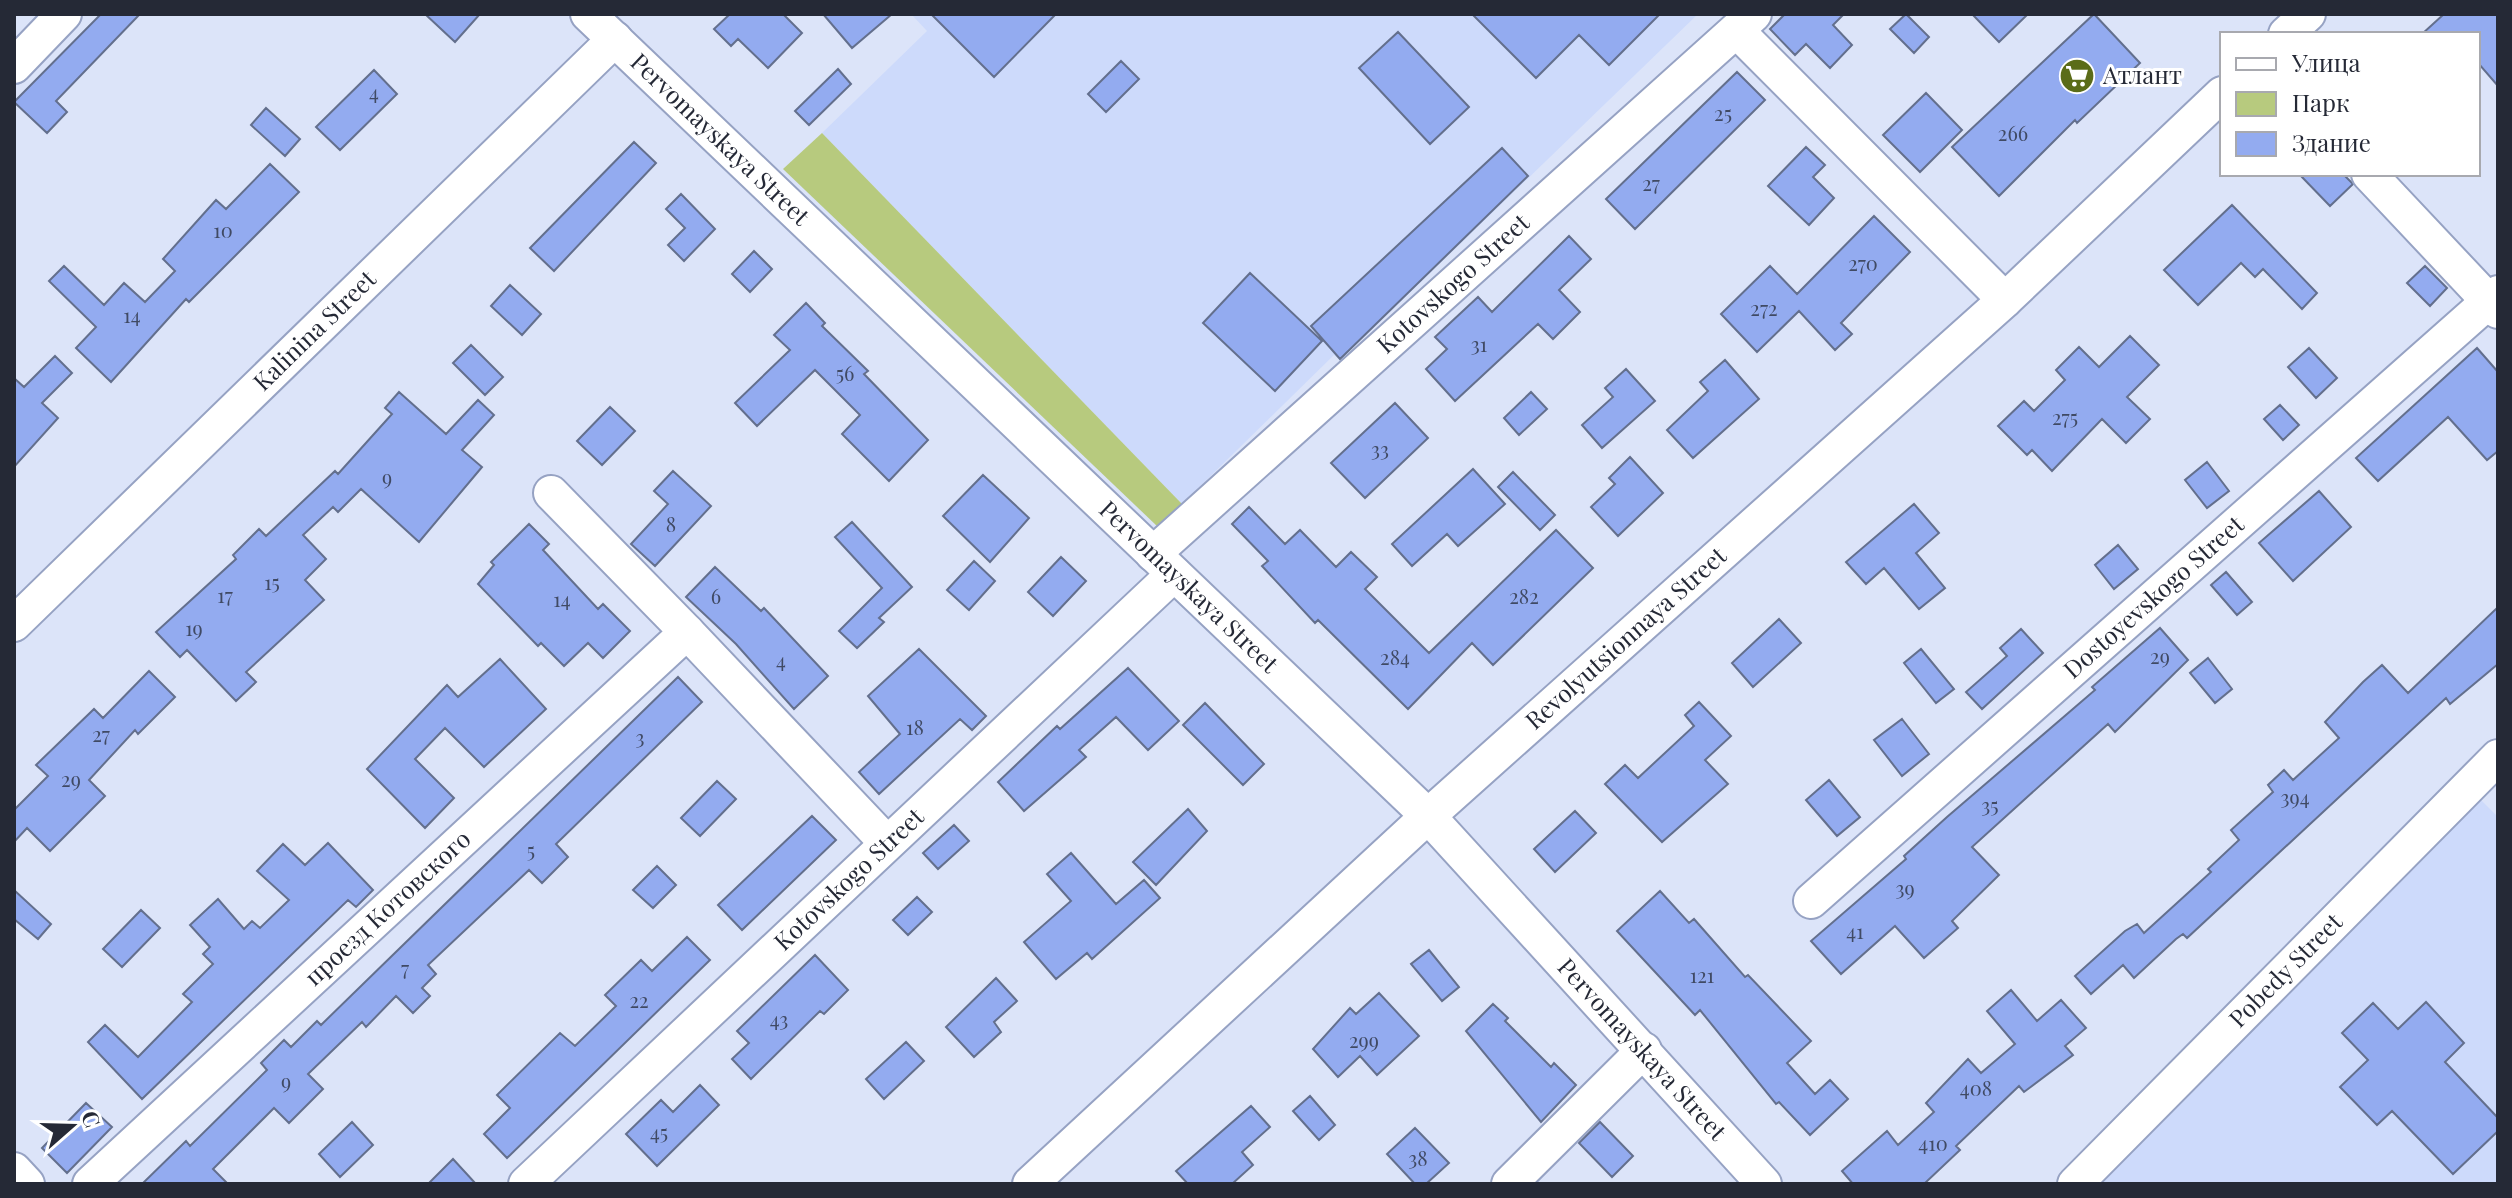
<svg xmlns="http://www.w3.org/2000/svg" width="2512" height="1198" font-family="'Playfair Display',serif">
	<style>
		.built { fill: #cddafb }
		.green { fill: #b7ca7e }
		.building { fill: #93abf0; stroke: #636f8d; stroke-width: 2 }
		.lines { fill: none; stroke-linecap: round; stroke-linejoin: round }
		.minor-casing { stroke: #96a2c3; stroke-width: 38 }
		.minor { stroke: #fff; stroke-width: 34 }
		.labels { text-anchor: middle; stroke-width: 6; stroke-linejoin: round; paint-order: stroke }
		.number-label { font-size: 20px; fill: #404a64 }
		.poi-label { font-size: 24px; fill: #252936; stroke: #fff; text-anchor: start }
		.street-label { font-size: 24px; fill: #252936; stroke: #fff }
	</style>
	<rect width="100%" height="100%" fill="#dce4f9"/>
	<path class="built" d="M911 14H1698L1340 360 1334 355 1182 504 822 133 927 31Z
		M2477 796 2498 817V1184H2095Z"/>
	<path class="green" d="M822 133 1182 504 1158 527 783 169Z"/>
	<path class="building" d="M101 14H140L56 101 67 112 47 133 14 102Z
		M425 14H480L455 42Z
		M730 14H783L802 33 768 68 738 39 731 46 714 29Z
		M823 14H892L852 48Z
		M931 14H1056L994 77Z
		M1472 14H1660L1609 65 1579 35 1536 78Z
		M1785 14H1844L1833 25 1852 45 1830 68 1806 44 1795 55 1770 29Z
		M1906 14 1929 37 1914 53 1890 29Z
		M1972 14H2028L1999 42Z
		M2094 14 2140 63 2077 123 2075 120 1999 196 1952 147Z
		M2444 14H2498V86L2478 63V34H2422Z
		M1398 32 1469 107 1430 144 1359 68Z
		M1121 61 1139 79 1106 112 1088 94Z
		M838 69 851 84 809 125 795 111Z
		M374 70 397 94 340 150 316 127Z
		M1737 72 1765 100 1635 229 1606 199Z
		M1926 93 1962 130 1920 172 1883 135Z
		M266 108 300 139 285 156 251 125Z
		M634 142 656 163 554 271 530 248Z
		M1806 147 1825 165 1813 177 1834 198 1809 225 1768 186Z
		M1502 148 1528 176 1340 359 1311 326Z
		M270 164 299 192 189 302 186 299 111 382 76 348 96 327 49 281 64 266 104 305 124 283 145 302 175 271 163 259 216 200 226 209Z
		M2299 174H2343L2353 184 2330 206Z
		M681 194 715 229 684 261 668 245 685 228 666 209Z
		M2232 205 2317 293 2302 309 2263 269 2255 277 2241 263 2198 305 2164 270Z
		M1874 216 1910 252 1841 323 1852 334 1835 350 1799 311 1757 352 1721 314 1770 266 1797 294Z
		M1569 236 1591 259 1559 290 1580 312 1553 339 1538 324 1455 401 1426 369 1447 349 1435 337 1478 297 1492 312Z
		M754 251 772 269 750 292 732 274Z
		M2425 266 2447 288 2430 306 2407 283Z
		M1250 273 1322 341 1275 391 1203 323Z
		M510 285 541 314 522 335 491 306Z
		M806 303 825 323 822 326 868 371 864 374 928 440 889 481 842 434 860 415 815 370 757 426 735 403 790 350 774 335Z
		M2130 336 2159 365 2127 397 2150 419 2126 443 2102 419 2052 471 2032 450 2027 455 1998 426 2024 401 2034 411 2065 380 2056 370 2079 347 2099 367Z
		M471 345 503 377 485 395 453 363Z
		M2309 348 2337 378 2316 398 2288 367Z
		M2477 348 2498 372V451L2487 460 2448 417 2378 481 2356 458Z
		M55 356 72 373 42 403 58 418 14 467V378L24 387Z
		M1725 360 1759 399 1693 458 1667 430 1708 391 1700 382Z
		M1626 369 1655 401 1602 448 1582 425 1613 397 1605 388Z
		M399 392 446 434 478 400 494 415 462 450 482 467 419 542 361 489 338 512 333 507 303 535 326 559 305 580 324 600 246 672 256 682 236 701 187 650 180 657 156 632 236 559 233 555 259 529 266 536 335 471 338 474 392 414 385 408Z
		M1531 392 1547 409 1519 435 1504 418Z
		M1395 403 1428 438 1365 498 1331 463Z
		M2280 405 2299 425 2283 440 2264 419Z
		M610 407 635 431 602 465 577 441Z
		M1630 457 1663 493 1618 536 1591 507 1615 484 1609 478Z
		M2207 462 2229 491 2207 508 2185 480Z
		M1473 469 1505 504 1458 546 1447 534 1412 566 1392 544Z
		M673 471 711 506 655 566 631 544 668 504 654 491Z
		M1513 472 1555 515 1540 530 1498 487Z
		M983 475 1029 518 990 562 943 516Z
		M2319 491 2351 527 2293 581 2259 543Z
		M1914 504 1939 533 1916 553 1945 588 1919 609 1884 568 1866 584 1846 562Z
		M1249 507 1285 544 1300 530 1336 567 1351 552 1377 577 1365 589 1429 653 1556 530 1593 568 1493 665 1472 643 1408 709 1318 620 1315 623 1262 566 1268 561 1232 524Z
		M852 522 912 587 879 618 884 622 857 648 839 631 882 588 835 537Z
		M529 524 549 544 543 550 598 609 603 604 630 631 603 658 588 643 564 666 541 643 538 646 478 584 494 565 491 562Z
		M2118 545 2138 569 2114 589 2095 565Z
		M1061 557 1086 581 1053 616 1028 592Z
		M974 561 995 581 969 610 947 590Z
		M715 567 761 611 764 608 828 676 794 709 736 644 686 597Z
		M2226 572 2252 602 2237 615 2211 585Z
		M2498 607V664L2450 704 2446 698 2187 938 2183 934 2176 939 2134 978 2123 965 2091 994 2075 976 2125 931 2137 924 2144 933 2211 872 2208 869 2239 840 2231 830 2273 792 2268 785 2284 770 2293 780 2339 738 2325 722 2363 682 2382 665 2408 693Z
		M1779 619 1801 643 1753 687 1732 663Z
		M2160 628 2188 660 2115 732 2108 724 1972 847 1999 875 1952 921 1958 928 1924 958 1895 926 1841 974 1811 941 1906 859 1904 856 1947 817 2095 690 2092 687Z
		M2021 629 2043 653 1982 709 1966 692 2007 656 2000 648Z
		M919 649 986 716 972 730 960 719 879 794 859 772 900 734 868 696Z
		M1921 649 1954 689 1936 703 1904 663Z
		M2208 658 2232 689 2215 703 2190 673Z
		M500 659 546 709 484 767 445 728 415 759 454 798 425 828 367 769 447 685 458 697Z
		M1128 668 1179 721 1148 750 1116 717 1079 750 1086 757 1024 811 998 782 1057 726 1060 729Z
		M149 671 175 697 138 734 135 730 89 780 105 796 50 851 27 828 14 842V810L48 776 36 765 94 709 103 718Z
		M678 677 702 702 556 844 568 857 542 883 529 870 428 965 436 974 422 988 430 996 413 1013 396 996 366 1027 362 1022 308 1074 323 1089 289 1123 274 1108 213 1169 228 1184H142L186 1141 190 1146 267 1070 261 1063 284 1040 291 1047 317 1021 321 1025Z
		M1699 702 1731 736 1705 760 1728 784 1662 842 1605 784 1625 765 1638 778 1694 726 1685 715Z
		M1205 703 1264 764 1243 785 1183 725Z
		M1902 719 1929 754 1902 776 1874 740Z
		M1829 780 1860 817 1837 836 1806 800Z
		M717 781 736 799 700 836 681 818Z
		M1188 809 1207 831 1156 885 1133 862Z
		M1575 811 1596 833 1555 872 1534 849Z
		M812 816 836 840 742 930 718 905Z
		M954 825 969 841 938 869 923 853Z
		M328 843 373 890 356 907 348 900 142 1099 88 1042 105 1025 138 1057 192 1002 183 994 213 964 203 954 210 947 190 925 218 899 244 929 252 921 260 928 289 900 257 871 283 844 305 865Z
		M1071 853 1116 904 1144 880 1160 898 1092 959 1087 953 1056 979 1024 942 1071 901 1047 874Z
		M657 866 676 885 653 908 633 890Z
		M14 890 51 924 38 939 14 919Z
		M1660 891 1689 923 1694 919 1745 977 1748 975 1811 1041 1787 1063 1815 1094 1830 1080 1848 1099 1810 1135 1779 1102 1776 1104 1700 1010 1695 1015 1617 931Z
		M917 897 932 912 908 935 893 920Z
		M141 910 160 928 122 967 103 949Z
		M687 937 710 960 507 1158 484 1134 510 1108 497 1095 560 1033 575 1046 616 1006 605 995 641 960 652 971Z
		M1429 950 1459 987 1442 1001 1411 964Z
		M815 955 848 990 824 1014 820 1011 751 1079 732 1059 749 1043 737 1031Z
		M996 978 1017 1001 994 1022 1001 1032 974 1057 946 1027Z
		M2011 990 2037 1021 2061 1000 2086 1028 2065 1046 2073 1055 2024 1092 2019 1086 1956 1146 1960 1150 1924 1184H1853L1842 1171 1887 1131 1898 1145 1934 1112 1926 1103 1968 1059 1981 1073 2015 1044 1987 1011Z
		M1379 993 1419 1036 1377 1075 1360 1056 1338 1077 1313 1049 1350 1008 1356 1014Z
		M2426 1002 2464 1043 2445 1062 2498 1118V1131L2453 1174 2392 1111 2377 1125 2340 1087 2368 1060 2342 1033 2373 1003 2398 1029Z
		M1493 1004 1508 1018 1505 1021 1551 1067 1554 1063 1576 1085 1541 1122 1466 1031Z
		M906 1042 924 1061 884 1099 866 1079Z
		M700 1085 719 1105 657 1166 626 1134 661 1100 673 1112Z
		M1310 1096 1335 1125 1319 1140 1293 1111Z
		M86 1103 112 1127 67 1173 42 1148Z
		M1251 1106 1270 1127 1242 1152 1253 1165 1232 1184H1188L1176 1171Z
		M352 1122 373 1145 340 1177 319 1154Z
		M1600 1122 1633 1156 1612 1177 1579 1143Z
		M1415 1128 1449 1163 1426 1184H1415L1387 1154Z
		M453 1159 476 1184H428Z"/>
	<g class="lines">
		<defs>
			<g id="minor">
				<path id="s1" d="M588 14 1428 816 1764 1184"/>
				<path d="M1737 31 2005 300"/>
				<path d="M2286 34 2308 14"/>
				<path d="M14 66 64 14"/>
				<path d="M2369 174 2498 311"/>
				<path d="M551 493 687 632"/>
				<path id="s2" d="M1153 554 1754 14"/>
				<path id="s3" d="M14 624 615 39"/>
				<path id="s4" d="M1811 901 2498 293"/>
				<path d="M14 1170 27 1184"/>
				<path id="s5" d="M90 1184 687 632 887 843"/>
				<path id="s6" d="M526 1184 1174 574"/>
				<path id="s7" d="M1030 1184 1428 816 2005 300 2222 94"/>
				<path d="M1509 1184 1644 1050"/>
				<path id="s8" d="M2075 1184 2498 757"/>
			</g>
		</defs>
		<use href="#minor" class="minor-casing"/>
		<use href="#minor" class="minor"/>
	</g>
	<defs>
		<symbol id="supermarket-disc" viewBox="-11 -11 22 22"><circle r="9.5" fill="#5b6c18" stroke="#fff"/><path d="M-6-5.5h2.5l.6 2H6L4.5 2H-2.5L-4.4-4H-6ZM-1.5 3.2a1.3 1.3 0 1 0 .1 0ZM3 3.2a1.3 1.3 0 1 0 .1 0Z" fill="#fff"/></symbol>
	</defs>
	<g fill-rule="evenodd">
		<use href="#supermarket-disc" x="2057" y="56" width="40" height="40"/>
	</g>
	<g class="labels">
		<g class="number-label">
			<text x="374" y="100">4</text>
			<text x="1723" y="121">25</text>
			<text x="2013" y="141">266</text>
			<text x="1651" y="191">27</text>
			<text x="223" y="238">10</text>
			<text x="1863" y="271">270</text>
			<text x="1764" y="316">272</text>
			<text x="132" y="323">14</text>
			<text x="1479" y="352">31</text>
			<text x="845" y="381">56</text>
			<text x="2065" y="425">275</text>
			<text x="1380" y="457">33</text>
			<text x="387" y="485">9</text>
			<text x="671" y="532">8</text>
			<text x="272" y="590">15</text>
			<text x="225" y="603">17</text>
			<text x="716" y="604">6</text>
			<text x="1524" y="604">282</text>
			<text x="562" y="607">14</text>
			<text x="194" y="636">19</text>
			<text x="2160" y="664">29</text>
			<text x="1395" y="665">284</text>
			<text x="781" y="668">4</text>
			<text x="915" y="735">18</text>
			<text x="101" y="742">27</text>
			<text x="640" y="745">3</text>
			<text x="71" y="787">29</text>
			<text x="2295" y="805">394</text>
			<text x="1990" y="813">35</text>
			<text x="531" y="858">5</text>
			<text x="1905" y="896">39</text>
			<text x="1855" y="939">41</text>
			<text x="405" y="976">7</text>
			<text x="1702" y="983">121</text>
			<text x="639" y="1008">22</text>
			<text x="779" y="1027">43</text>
			<text x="1364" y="1048">299</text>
			<text x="286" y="1089">9</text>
			<text x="1976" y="1096">408</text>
			<text x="659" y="1140">45</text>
			<text x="1933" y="1151">410</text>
			<text x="1418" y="1166">38</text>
		</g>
		<g class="poi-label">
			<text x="2103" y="84">Атлант</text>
		</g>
		<g class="street-label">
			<text dy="8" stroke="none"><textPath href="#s1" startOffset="182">Pervomayskaya Street</textPath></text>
			<text dy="8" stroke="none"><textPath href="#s2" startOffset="404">Kotovskogo Street</textPath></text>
			<text dy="8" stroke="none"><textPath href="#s3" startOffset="420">Kalinina Street</textPath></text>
			<text dy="8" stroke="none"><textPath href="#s1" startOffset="830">Pervomayskaya Street</textPath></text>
			<text dy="8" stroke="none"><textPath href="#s4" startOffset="458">Dostoyevskogo Street</textPath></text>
			<text dy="8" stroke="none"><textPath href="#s7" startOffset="808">Revolyutsionnaya Street</textPath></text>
			<text dy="8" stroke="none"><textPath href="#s6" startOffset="444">Kotovskogo Street</textPath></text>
			<text dy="8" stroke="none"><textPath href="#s5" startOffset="406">проезд Котовского</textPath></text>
			<text dy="8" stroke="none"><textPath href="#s8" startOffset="300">Pobedy Street</textPath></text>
			<text dy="8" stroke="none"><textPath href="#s1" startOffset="1478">Pervomayskaya Street</textPath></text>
		</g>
	</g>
	<rect width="2512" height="1198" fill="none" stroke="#252936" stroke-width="32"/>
	<rect x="2220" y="32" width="260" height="144" fill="#ffffff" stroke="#a8a9af" stroke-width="2"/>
	<rect x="2236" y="58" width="40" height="12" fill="#ffffff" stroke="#a8a9af" stroke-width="2"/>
	<text x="2292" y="72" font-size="24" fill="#252936">Улица</text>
	<rect x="2236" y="92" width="40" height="24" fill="#b7ca7e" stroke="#a8a9af" stroke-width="2"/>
	<text x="2292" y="112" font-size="24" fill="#252936">Парк</text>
	<rect x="2236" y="132" width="40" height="24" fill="#93abf0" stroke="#a8a9af" stroke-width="2"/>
	<text x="2292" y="152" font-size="24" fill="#252936">Здание</text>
	<g transform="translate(72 1126) rotate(70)" stroke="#ffffff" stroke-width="6" paint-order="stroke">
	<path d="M0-6L14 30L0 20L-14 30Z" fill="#252936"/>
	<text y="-12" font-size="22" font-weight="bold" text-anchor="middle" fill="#252936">С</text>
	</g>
</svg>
